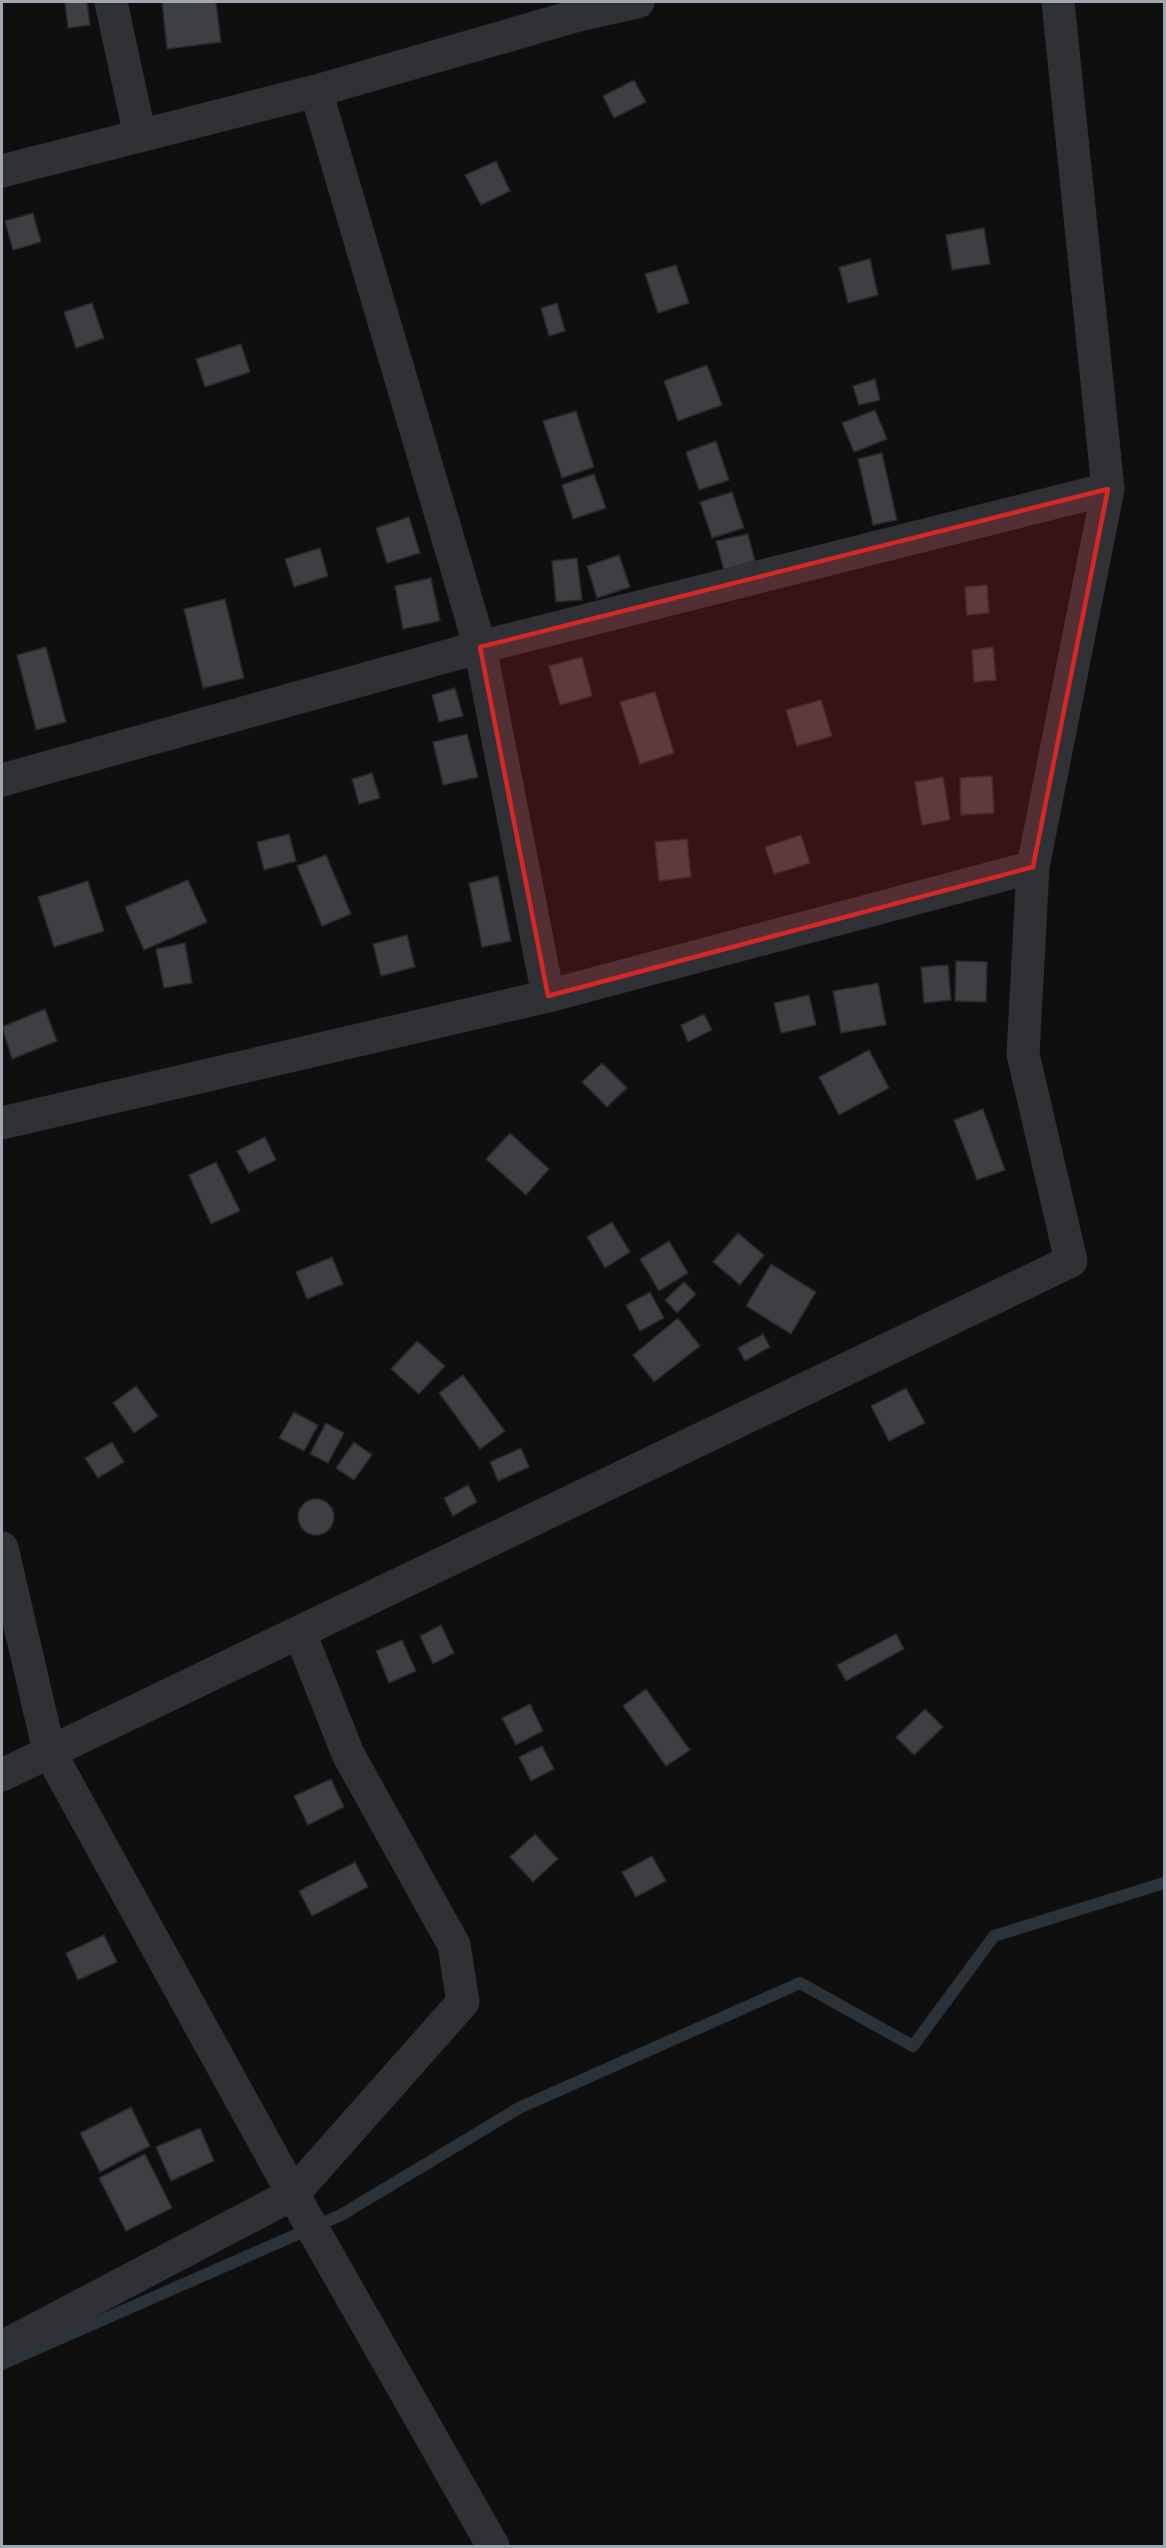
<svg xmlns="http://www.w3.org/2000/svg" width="1166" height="2548" font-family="'Source Sans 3',sans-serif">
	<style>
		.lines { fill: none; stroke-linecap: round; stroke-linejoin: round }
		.stream { stroke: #293339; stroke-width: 12 }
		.building { fill: #3e3f43; stroke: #29292c; stroke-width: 1.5 }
		.minor { stroke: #303135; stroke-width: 33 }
		.marked { fill: #d62828; fill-opacity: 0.2; stroke: #d62828; stroke-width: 4.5; stroke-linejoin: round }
	</style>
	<rect width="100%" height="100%" fill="#0f0f10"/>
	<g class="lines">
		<path class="stream" d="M2 2364 341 2215 519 2108 800 1983 913 2046 994 1936 1164 1883"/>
	</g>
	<path class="building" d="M65 2H87L90 25 68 28Z
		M162 2H216L221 42 167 49Z
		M634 80 646 102 614 118 603 96Z
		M496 161 510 191 481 205 465 175Z
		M33 213 41 242 13 250 5 221Z
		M984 228 990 264 952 270 946 235Z
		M870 259 878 295 848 303 839 267Z
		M676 265 689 303 658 313 645 274Z
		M92 303 104 338 76 348 64 312Z
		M557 303 565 331 549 336 541 308Z
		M241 344 250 372 205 387 196 359Z
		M707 365 722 405 678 421 664 381Z
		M875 379 880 400 859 405 853 386Z
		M875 410 887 439 854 452 842 423Z
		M576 411 594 467 562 478 543 421Z
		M716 441 729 480 699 490 686 452Z
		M882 453 897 520 873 525 858 459Z
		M594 474 606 508 573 519 562 485Z
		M732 492 744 528 712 538 700 502Z
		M409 517 420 553 387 563 376 528Z
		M748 534 755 561 724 570 716 541Z
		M320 548 328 576 294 587 285 559Z
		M619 555 630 587 597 598 587 566Z
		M577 558 582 600 556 602 552 561Z
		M431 578 440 621 403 629 395 586Z
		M987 585 989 613 967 615 965 587Z
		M225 599 244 678 203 688 184 609Z
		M46 647 66 722 36 730 17 655Z
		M993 647 996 680 974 682 972 650Z
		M582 657 592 696 560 705 549 666Z
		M455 688 463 716 439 722 432 695Z
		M655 692 674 753 640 764 620 702Z
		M821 700 832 736 797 746 786 710Z
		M467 734 478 777 443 785 433 742Z
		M372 773 380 798 359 804 352 779Z
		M992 776 994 813 961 815 960 778Z
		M943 777 950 820 922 825 915 782Z
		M289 834 296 861 264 870 257 842Z
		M801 835 810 863 774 874 765 847Z
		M687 839 691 877 659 881 655 842Z
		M326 855 351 914 322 926 297 866Z
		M498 876 511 941 482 947 469 883Z
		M188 880 207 922 144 950 125 907Z
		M88 881 104 931 54 947 38 897Z
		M407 935 415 967 381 976 373 944Z
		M185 943 192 983 164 988 156 949Z
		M956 961 987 962 986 1002 955 1001Z
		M948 965 951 1000 924 1003 921 967Z
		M878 983 886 1025 841 1033 833 991Z
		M809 995 816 1025 781 1033 774 1003Z
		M45 1009 57 1041 12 1059 2 1027Z
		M704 1014 712 1030 688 1042 681 1025Z
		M869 1050 889 1088 839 1115 819 1077Z
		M602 1063 627 1088 607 1107 582 1082Z
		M983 1109 1005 1170 977 1180 954 1120Z
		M510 1133 549 1169 526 1195 486 1159Z
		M265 1137 276 1160 249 1173 237 1151Z
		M216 1162 240 1211 211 1224 189 1175Z
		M612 1222 630 1252 605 1268 587 1237Z
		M738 1233 764 1255 740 1285 713 1262Z
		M669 1241 688 1273 659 1291 640 1259Z
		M332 1257 343 1284 307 1299 296 1272Z
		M771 1264 816 1292 791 1334 746 1306Z
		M684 1282 696 1294 677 1313 665 1300Z
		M650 1292 664 1318 640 1331 626 1305Z
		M678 1318 700 1346 654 1382 633 1355Z
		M763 1334 770 1347 745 1361 738 1348Z
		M417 1341 445 1366 419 1394 391 1369Z
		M463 1375 505 1431 480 1449 439 1393Z
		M136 1386 158 1416 134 1433 113 1403Z
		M906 1388 925 1423 889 1441 871 1406Z
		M294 1412 318 1425 304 1451 279 1438Z
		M326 1423 344 1433 328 1463 310 1454Z
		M112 1442 124 1462 98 1478 85 1458Z
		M354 1442 372 1455 354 1480 336 1468Z
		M521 1448 529 1467 498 1481 490 1462Z
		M468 1485 477 1502 453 1516 444 1498Z
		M298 1517a18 18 0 1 1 36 0a18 18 0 1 1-36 0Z
		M441 1625 454 1653 433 1664 420 1636Z
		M896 1634 904 1649 846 1681 837 1665Z
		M402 1640 416 1671 389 1683 376 1651Z
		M646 1689 690 1750 666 1766 623 1706Z
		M530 1704 543 1731 516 1745 502 1718Z
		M925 1709 943 1727 914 1755 896 1737Z
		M542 1746 554 1769 531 1781 519 1757Z
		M331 1779 344 1807 308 1825 294 1796Z
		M535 1834 558 1859 533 1882 510 1857Z
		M652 1856 666 1881 636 1897 622 1872Z
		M355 1862 368 1887 312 1916 299 1891Z
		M104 1935 117 1962 78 1980 66 1953Z
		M131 2107 150 2146 100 2172 80 2133Z
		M200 2128 214 2161 171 2181 156 2147Z
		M145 2154 172 2208 126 2231 99 2178Z"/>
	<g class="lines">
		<path class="minor" d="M111 2 140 136
			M316 91 480 647 548 996
			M2 171 316 91 579 15 638 2
			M2 780 480 647 1108 489
			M2 1123 548 996 1033 867
			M2 1548 49 1751 293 2194 493 2546
			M2 1775 1071 1261 1023 1054 1033 867 1108 489 1058 2
			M2 2347 293 2194 463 2002 454 1945 348 1754 300 1633"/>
	</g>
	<path class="marked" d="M1108 489 1033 867 548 996 480 647Z"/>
	<rect width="1166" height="2548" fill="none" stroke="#a0a7b1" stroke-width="6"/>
</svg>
